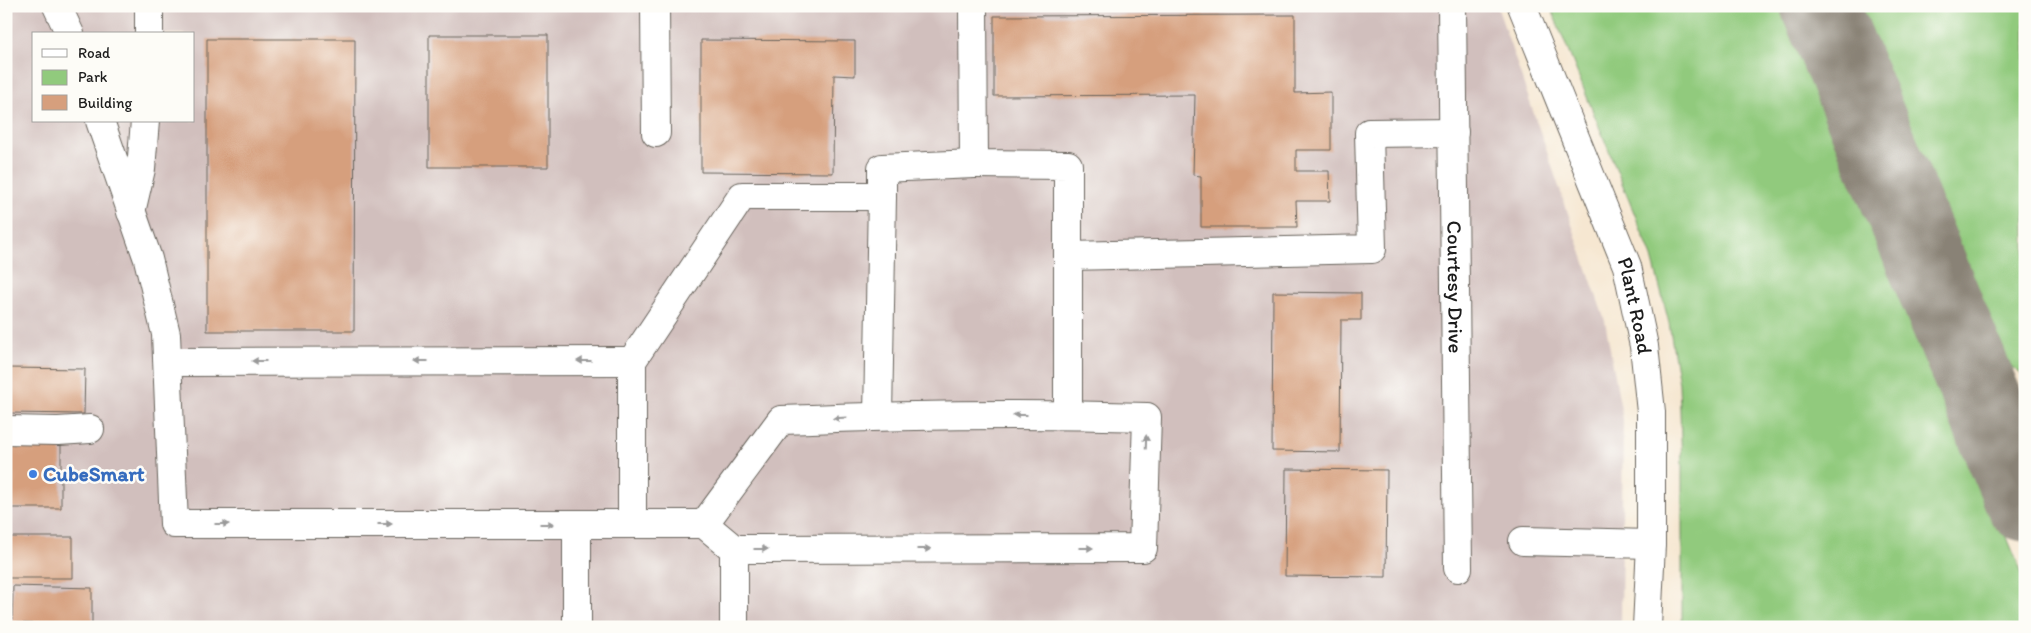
<svg xmlns="http://www.w3.org/2000/svg" width="2031" height="633" font-family="Itim,sans-serif">
	<style>
		.industrial { fill: #d1bfbd; fill-rule: evenodd }
		.green { fill: #91ca7d; stroke: #56734c }
		.lines { fill: none; stroke-linecap: round; stroke-linejoin: round }
		.taxiway { stroke: #898276; stroke-width: 79 }
		.building { fill: #d69f7d }
		.minor-casing { stroke: #68635b; stroke-width: 30 }
		.minor { stroke: #fff; stroke-width: 28 }
		.oneway { fill: #999 }
		.shop-dot { fill: #3f7fe0; stroke: #fdfcf7; stroke-width: 2 }
		.labels { text-anchor: middle; stroke-width: 5; stroke-linejoin: round; paint-order: stroke }
		.street-label { font-size: 21px; fill: #1c1c1c; stroke: #fdfcf7 }
		.shop-label { font-size: 21px; font-weight: bold; fill: #366cbe; stroke: #fdfcf7; text-anchor: start }
	</style>
	<rect width="100%" height="100%" fill="#fdfcf7"/>
	<filter id="ink" filterUnits="userSpaceOnUse"><feTurbulence type="fractalNoise" baseFrequency=".02" numOctaves="2"/><feDisplacementMap in="SourceGraphic" scale="10" xChannelSelector="R" yChannelSelector="G"/><feConvolveMatrix kernelMatrix="1 2 1 2 8 2 1 2 1" color-interpolation-filters="sRGB"/></filter>
	<filter id="wash" filterUnits="userSpaceOnUse"><feTurbulence type="fractalNoise" baseFrequency=".0096" numOctaves="4" result="noise"/><feDisplacementMap in="SourceGraphic" scale="20" xChannelSelector="R" yChannelSelector="G"/><feGaussianBlur stdDeviation="1.12" result="paint"/><feColorMatrix in="noise" values="0 0 0 0 0 0 0 0 0 0 0 0 0 0 0 0 0 1.4 0 .05"/><feComposite in="paint" operator="in"/></filter>
	<g filter="url(#wash)">
		<rect width="100%" height="100%" fill="#f6e7d1"/>
		<path class="industrial" d="M6 6H1497L1605 321 1623 420 1621 627H6ZM34 34H194V121H34Z"/>
		<path class="green" d="M1550 6H1788L2025 581V627H1682V466L1679 384 1669 323 1652 257Z
			M1856 6H2025V377L2012 367 1989 328Z"/>
		<g class="lines">
			<path class="taxiway" d="M1820 6 2025 502"/>
		</g>
		<g id="blocks">
			<path class="building" d="M1295 15V93L1331 92V150H1296V171H1329L1330 201H1296L1297 227H1201V176L1193 175 1195 95 994 96V16Z
				M429 35H548V167H429Z
				M207 39H355L354 331H207Z
				M701 40 855 41V76L834 75 833 173 701 172Z
				M1273 292 1361 293V320H1341L1340 452 1272 451Z
				M6 368 85 369 84 414 6 413Z
				M6 441H61V508H6Z
				M1286 469 1387 470 1386 577 1285 576Z
				M6 537H73V578H6Z
				M13 586 92 588V625L12 623Z"/>
		</g>
	</g>
	<g filter="url(#ink)">
		<use href="#blocks" fill-opacity="0" stroke="#68635b" stroke-width="1"/>
		<g class="lines">
			<defs>
				<g id="minor">
					<path d="M57 6 70 34"/>
					<path d="M655 6 656 133"/>
					<path d="M973 6 974 164 1068 165V414"/>
					<path id="s1" d="M1452 6 1458 568"/>
					<path id="s2" d="M1522 6 1627 266 1644 346 1651 412V544L1647 627"/>
					<path d="M149 34V6"/>
					<path d="M100 121 148 259 166 334 174 524H704L734 549 1143 548 1147 417C1025 413 903 415 781 420L704 524"/>
					<path d="M882 196V168L974 164"/>
					<path d="M131 212 141 169 145 121"/>
					<path d="M1069 256 1372 249 1369 133 1454 132"/>
					<path d="M168 362 632 361"/>
					<path d="M6 430 58 431 90 429"/>
					<path d="M632 523V361L742 196H882L878 416"/>
					<path d="M577 524V627"/>
					<path d="M1523 541 1651 544"/>
					<path d="M734 549V627"/>
				</g>
			</defs>
			<use href="#minor" class="minor-casing"/>
			<use href="#minor" class="minor"/>
		</g>
		<defs><path id="oneway-solid" d="M-6-.8H1V-3.2L6.5 0L1 3.2V.8H-6Z" transform="scale(1.25)"/></defs>
		<g class="oneway">
			<use href="#oneway-solid" transform="translate(259 361) rotate(180)"/>
			<use href="#oneway-solid" transform="translate(421 361) rotate(180)"/>
			<use href="#oneway-solid" transform="translate(584 361) rotate(180)"/>
			<use href="#oneway-solid" transform="translate(1020 415) rotate(180)"/>
			<use href="#oneway-solid" transform="translate(840 418) rotate(177)"/>
			<use href="#oneway-solid" transform="translate(1146 442) rotate(-88)"/>
			<use href="#oneway-solid" transform="translate(222 524)"/>
			<use href="#oneway-solid" transform="translate(385 524)"/>
			<use href="#oneway-solid" transform="translate(547 524)"/>
			<use href="#oneway-solid" transform="translate(1086 548)"/>
			<use href="#oneway-solid" transform="translate(761 549)"/>
			<use href="#oneway-solid" transform="translate(924 549)"/>
		</g>
	</g>
	<circle class="shop-dot" cx="33" cy="474" r="5"/>
	<g class="labels">
		<g class="street-label">
			<text dy="7" stroke="none"><textPath href="#s1" startOffset="281">Courtesy Drive</textPath></text>
			<text dy="7" stroke="none"><textPath href="#s2" startOffset="321">Plant Road</textPath></text>
		</g>
		<g class="shop-label">
			<text x="43" y="481">CubeSmart</text>
		</g>
	</g>
	<rect width="2031" height="633" fill="none" stroke="#fdfcf7" stroke-width="25"/>
	<rect x="32" y="32" width="162" height="90" fill="#fdfcf7" stroke="#a3a29f"/>
	<rect x="42" y="49" width="25" height="8" fill="#ffffff" stroke="#a3a29f"/>
	<text x="78" y="58" font-size="15" fill="#1c1c1c">Road</text>
	<rect x="42" y="70" width="25" height="15" fill="#91ca7d" stroke="#a3a29f"/>
	<text x="78" y="82" font-size="15" fill="#1c1c1c">Park</text>
	<rect x="42" y="95" width="25" height="15" fill="#d69f7d" stroke="#a3a29f"/>
	<text x="78" y="108" font-size="15" fill="#1c1c1c">Building</text>
</svg>
